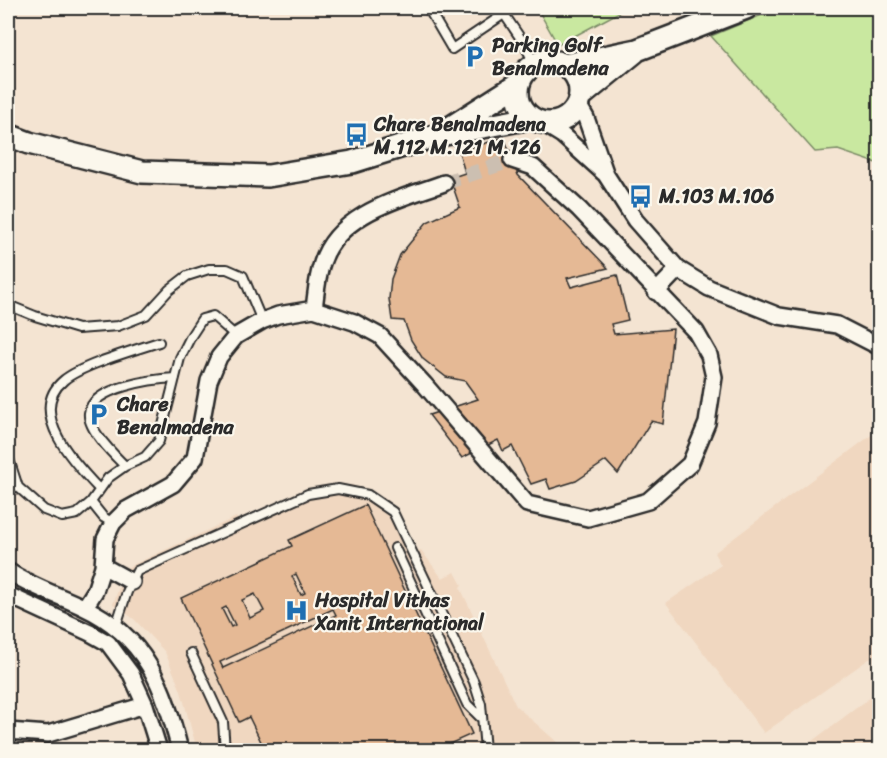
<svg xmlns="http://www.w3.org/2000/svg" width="887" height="758" font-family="Sriracha,sans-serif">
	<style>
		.built { fill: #f0d7c0 }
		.green { fill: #c9e8a0; stroke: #7a8a66; stroke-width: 1.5 }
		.building { fill: #e5b995; stroke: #2b2b2b; stroke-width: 1.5; fill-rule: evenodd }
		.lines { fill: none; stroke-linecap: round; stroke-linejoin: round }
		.minor-tunnel { stroke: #ccbfb1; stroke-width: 15; stroke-dasharray: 15 8; stroke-linecap: butt }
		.service-casing { stroke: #2b2b2b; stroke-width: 12 }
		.minor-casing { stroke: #2b2b2b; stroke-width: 20 }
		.secondary-casing { stroke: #2b2b2b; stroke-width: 26 }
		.service { stroke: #fbf7ec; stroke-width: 8 }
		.minor { stroke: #fbf7ec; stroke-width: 15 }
		.secondary { stroke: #fbf7ec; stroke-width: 21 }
		.labels { text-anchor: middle; stroke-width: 4.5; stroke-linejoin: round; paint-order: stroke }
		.poi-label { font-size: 20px; font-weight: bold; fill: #2b2b2b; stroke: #fbf7ec; text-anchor: start }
	</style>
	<rect width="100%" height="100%" fill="#f4e4d2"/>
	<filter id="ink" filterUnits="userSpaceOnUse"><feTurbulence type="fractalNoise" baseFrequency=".0167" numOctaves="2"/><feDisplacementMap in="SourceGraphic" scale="12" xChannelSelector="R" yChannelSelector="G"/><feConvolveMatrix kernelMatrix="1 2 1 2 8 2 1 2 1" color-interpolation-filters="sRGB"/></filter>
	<g filter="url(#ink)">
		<path class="built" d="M878 430 880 433 879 652 764 733 666 603 721 565 714 553Z
			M351 485 371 491 387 500 400 515 416 551 421 550 442 578 455 572 462 585 460 587 516 706 566 750H197L181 691 165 652 134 619 113 604 126 568 236 517 238 520 295 495 327 486Z
			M879 691V750H808L812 741Z"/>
		<path class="green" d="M537 8H627L558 45Z
			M779 8H879V164L838 150 815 152 711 36Z"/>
		<path class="building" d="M504 137 518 175 608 268 567 278 571 287 617 275 628 320 611 324 614 334 673 329 663 424 651 421 618 474 606 461 576 481 550 489 546 479 531 484 512 446 503 451 498 440 462 458 429 415 478 399 465 381 446 377 423 359 411 340 404 321 392 320 389 299 391 279 400 255 427 222 460 207 450 178 465 173 459 152Z
			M365 505 472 734 436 750H265L249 717 239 722 181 598 292 546 289 540ZM296 574 305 593 301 595 292 576ZM255 594 264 611 250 618 242 600ZM226 607 235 625 231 627 222 609ZM333 609 336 615 223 668 220 662Z"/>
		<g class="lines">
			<path class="minor-tunnel" d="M444 183 512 160"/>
			<defs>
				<path id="service" d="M428 8 452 49 504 14
					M500 8 523 42 534 63
					M8 305 35 316 78 329 118 326 146 315 169 290 187 276 209 269H227L243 276 262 321
					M8 456 18 487 44 510 62 517 77 514 91 502 108 478 125 466C114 455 87 429 89 413 92 387 154 379 175 378
					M125 466 145 457 159 441 180 358 191 336 202 319 213 316 236 336
					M99 489C76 465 25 412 64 380 82 365 135 350 159 342
					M91 502 103 517 113 523
					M395 548 467 704 480 717
					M116 626 127 592 137 571 308 494 338 489 368 495 393 512 474 682 481 704 485 750
					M191 653 223 722 225 750"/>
				<path id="minor" d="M578 104 586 118 606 175 635 220 678 269 709 288 779 316 837 325 880 347
					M541 122 562 135 604 173
					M656 292 678 269
					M314 309C316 294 317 277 322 263 338 213 400 199 444 183
					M103 566 132 582
					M8 571C30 586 58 595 83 607 146 636 164 687 180 750
					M8 595 90 633 108 643 131 674 145 705 159 750
					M85 607 95 591 103 566 105 539 113 523 126 510 173 484 195 458 209 381 219 357 236 336 262 321 278 315 314 309 354 322 380 336 424 384 527 504 588 518 648 501 690 464 707 423 714 377 709 355 696 332 579 209 533 167 512 160
					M8 731 48 734 145 705"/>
				<path id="secondary" d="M518 92a31 31 0 1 1 62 0a31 31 0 1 1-62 0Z
					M565 65 637 50 746 8
					M580 97 635 52
					M451 127 517 85
					M8 135 29 143 142 172 268 176 352 162 435 136 531 118"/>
			</defs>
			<use href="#service" class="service-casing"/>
			<use href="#minor" class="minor-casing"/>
			<use href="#secondary" class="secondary-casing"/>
			<use href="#service" class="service"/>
			<use href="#minor" class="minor"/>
			<use href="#secondary" class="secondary"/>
		</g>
	</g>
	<defs>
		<symbol id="parking-bare" viewBox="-9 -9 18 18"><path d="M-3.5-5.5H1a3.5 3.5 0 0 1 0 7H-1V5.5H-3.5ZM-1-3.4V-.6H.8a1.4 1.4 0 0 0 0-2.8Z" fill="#1f6fb2" stroke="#fbf7ec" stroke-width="2.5" paint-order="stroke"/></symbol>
		<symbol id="bus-bare" viewBox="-9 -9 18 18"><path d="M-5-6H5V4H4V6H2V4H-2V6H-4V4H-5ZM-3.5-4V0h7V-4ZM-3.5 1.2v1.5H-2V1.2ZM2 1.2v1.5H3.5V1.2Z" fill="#1f6fb2" stroke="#fbf7ec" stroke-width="2.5" paint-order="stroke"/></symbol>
		<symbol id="hospital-bare" viewBox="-9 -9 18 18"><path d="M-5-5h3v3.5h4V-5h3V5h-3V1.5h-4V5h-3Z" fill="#1f6fb2" stroke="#fbf7ec" stroke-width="2.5" paint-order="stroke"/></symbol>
	</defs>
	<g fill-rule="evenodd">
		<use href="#parking-bare" x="458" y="40" width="33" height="33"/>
		<use href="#bus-bare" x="340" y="118" width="33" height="33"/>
		<use href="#bus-bare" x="624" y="180" width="33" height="33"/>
		<use href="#parking-bare" x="82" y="398" width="33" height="33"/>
		<use href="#hospital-bare" x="280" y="594" width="33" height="33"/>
	</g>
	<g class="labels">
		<g class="poi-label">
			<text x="492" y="52">Parking Golf<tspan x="492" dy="23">Benalmadena</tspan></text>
			<text x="374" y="131">Chare Benalmadena<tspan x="374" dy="23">M.112 M.121 M.126</tspan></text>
			<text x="659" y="203">M.103 M.106</text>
			<text x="117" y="411">Chare<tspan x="117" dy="23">Benalmadena</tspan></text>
			<text x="315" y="607">Hospital Vithas<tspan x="315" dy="23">Xanit International</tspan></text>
		</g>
	</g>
	<rect width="887" height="758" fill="none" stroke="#fbf7ec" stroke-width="30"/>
	<rect x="15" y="15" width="857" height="728" fill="none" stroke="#2b2b2b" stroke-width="2" filter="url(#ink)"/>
</svg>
